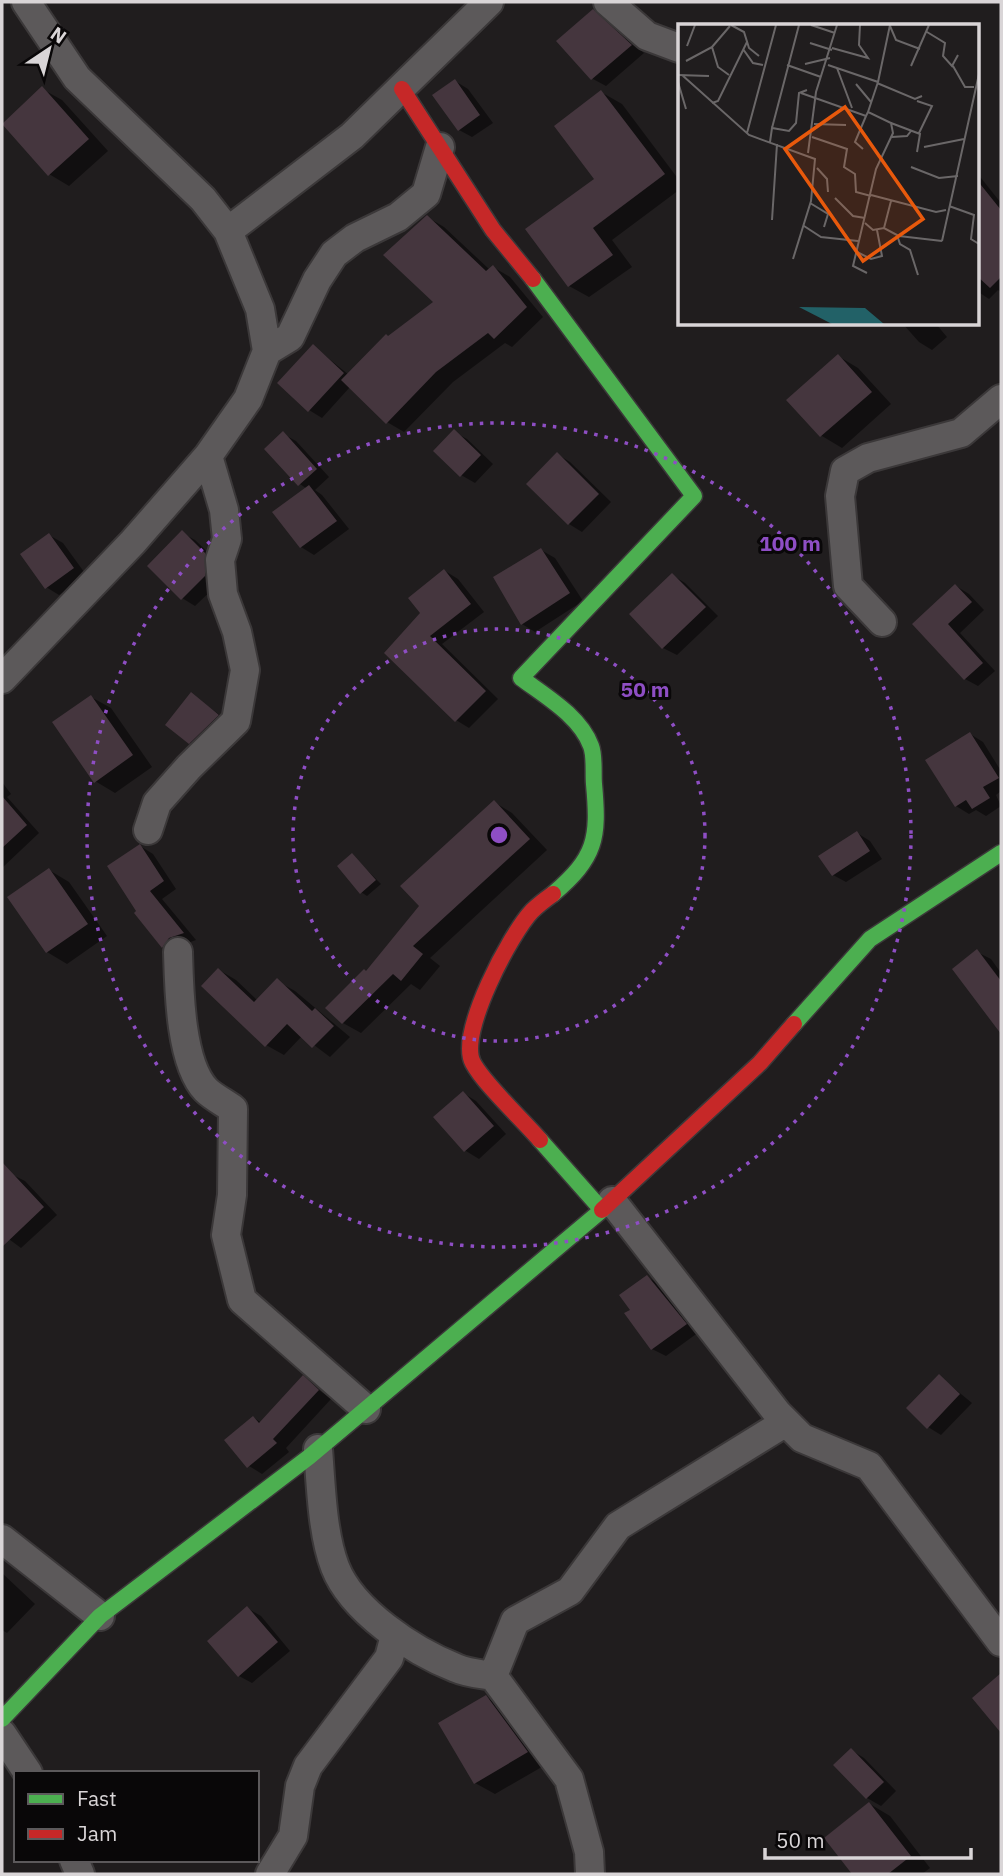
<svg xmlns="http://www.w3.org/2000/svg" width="1003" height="1876" font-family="'IBM Plex Sans',sans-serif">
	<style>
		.shadow { fill: #0007 }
		.building { fill: #45363e }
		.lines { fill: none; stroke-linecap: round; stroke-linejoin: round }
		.street-casing { stroke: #3b3839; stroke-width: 32 }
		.fast-casing { stroke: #3b3839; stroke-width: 19 }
		.jam-casing { stroke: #3b3839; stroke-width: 19 }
		.street { stroke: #5c595a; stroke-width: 28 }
		.fast { stroke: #4caf50; stroke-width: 16 }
		.jam { stroke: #c62828; stroke-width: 16 }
		.ring { fill: none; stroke: #8e4ec4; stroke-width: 3.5; stroke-dasharray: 3.5 7 }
		.inset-road { fill: none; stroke: #6a6768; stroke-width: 2 }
		.view { fill: #e8590c; fill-opacity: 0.15; stroke: #e8590c; stroke-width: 3.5 }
		.inset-edge { fill: none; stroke: #d9d5d7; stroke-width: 3.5 }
		.centre { fill: #8e4ec4; stroke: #090708; stroke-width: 3.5 }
		.ring-label { font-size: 21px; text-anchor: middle; font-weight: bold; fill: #8e4ec4; stroke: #090708; stroke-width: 6; stroke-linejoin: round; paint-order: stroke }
	</style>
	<rect width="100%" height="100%" fill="#201d1e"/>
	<path class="shadow" d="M593 11 607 19 644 53 606 86 593 79 559 41Z
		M455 81 468 89 493 123 472 137 459 130Z
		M42 89 62 100 108 151 69 186 49 174Z
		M601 92 622 104 679 180V190L612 240 632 267 589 297 569 286 597 180Z
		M977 173 1001 203V292L998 290 989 299 977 291V229L981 225 977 220Z
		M427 217 444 227 490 270 493 267 510 277 543 317 512 347 505 343 453 382 404 432 387 422 350 387 322 418 309 410 313 346 349 375 388 337 436 302Z
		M903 324H936L947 337 932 350 919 342Z
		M838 356 858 368 891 404 842 448 822 436 789 400Z
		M454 432 467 439 493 464 475 483 461 475Z
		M283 434 296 441 329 477 315 490 322 495 349 529 314 555 301 547 307 489 300 484Z
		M557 454 570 462 611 502 582 532 569 524Z
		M182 533 195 540 218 562V584L195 606 182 598Z
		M49 535 63 543 87 576 59 595 46 587Z
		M541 550 555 558 583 601 535 632 522 624Z
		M445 571 458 579 484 612 442 644 498 699 469 728 456 720 423 614Z
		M672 575 685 583 718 616 677 655 663 648Z
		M956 586 969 594 984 610 960 633 995 671 978 686 965 679 914 624Z
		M192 695 231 723 203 750 190 743Z
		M91 697 111 708 152 767 115 793 95 781Z
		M970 734 983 742 1001 771V791L996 795 1001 806 986 816 976 810 969 814 956 806Z
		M2 782 11 794 7 797 39 833 2 868Z
		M494 802 512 813 547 850 430 958 440 966 420 990 411 984 361 1033 343 1023 367 973 422 906Z
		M857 833 870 841 882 859 846 882 833 875Z
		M140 846 153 854 176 889 162 899 196 940 182 945 176 954 163 947 137 913Z
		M352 855 381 884 367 896 361 892Z
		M49 870 69 882 107 936 67 964 47 952Z
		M977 952 991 959 1001 973V1029L998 1027Z
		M219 970 236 980 258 1001 277 981 295 991 350 1037 330 1057 302 1036 284 1055 266 1045Z
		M463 1093 476 1101 506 1134 479 1159 466 1151 436 1117Z
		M11 1174 25 1181 57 1215 21 1248 2 1234V1183Z
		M647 1277 661 1285 699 1332 666 1356 652 1349 632 1310Z
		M939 1376 972 1403 941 1435 928 1427Z
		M303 1378 331 1399 286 1448 289 1452 262 1474 249 1466 254 1418 262 1423Z
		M2 1573 35 1604 7 1633 2 1630Z
		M247 1608 261 1616 290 1651 252 1683 239 1676Z
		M486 1697 506 1709 547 1764 495 1794 475 1783Z
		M851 1750 864 1758 896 1791 881 1806 867 1798 836 1765Z
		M870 1804 890 1816 930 1868 922 1874H854L826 1838Z"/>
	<path class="building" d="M593 9 632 45 591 80 556 41Z
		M455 79 480 115 458 131 432 95Z
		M42 86 89 139 48 176 2 124Z
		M601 90 665 174 593 228 613 255 568 287 525 229 594 179 554 126Z
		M977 180 1001 210V277L990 288 977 276Z
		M427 215 486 271 493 265 527 307 494 339 488 333 436 372 386 424 341 380 386 334 388 336 433 302 383 255Z
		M313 344 344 373 308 412 277 383Z
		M838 354 872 392 820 437 786 400Z
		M454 429 481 455 460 477 433 451Z
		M283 431 317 469 298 486 264 449Z
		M557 452 599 494 568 525 526 484Z
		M309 485 337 521 300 548 272 512Z
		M182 530 205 553V576L181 600 147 566Z
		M49 533 74 568 45 589 20 554Z
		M541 548 570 593 521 625 493 577Z
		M444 569 471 604 430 636 486 691 455 722 384 653 420 613 408 598Z
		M672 573 706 607 662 649 629 614Z
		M955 584 972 602 948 624 983 663 964 680 912 624Z
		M191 692 219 715 189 744 165 725Z
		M91 695 133 755 94 783 52 722Z
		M970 732 999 778 983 787 990 798 972 809 966 800 955 807 925 760Z
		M2 796 27 825 2 848Z
		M494 800 530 839 413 946 423 954 401 981 393 974 342 1024 325 1008 364 969 366 971 419 906 400 886Z
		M857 831 870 851 832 876 818 856Z
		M140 844 164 881 150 891 184 933 169 938 162 948 134 913 136 911 107 866Z
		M352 853 376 880 360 894 337 866Z
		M49 868 88 924 46 953 7 897Z
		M977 949 1001 981V1034L952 969Z
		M218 968 254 1002 277 978 312 1011 315 1008 334 1026 312 1048 287 1024 265 1047 201 986Z
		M463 1091 494 1126 464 1152 433 1117Z
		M2 1162 44 1207 2 1247Z
		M647 1275 687 1324 651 1350 624 1313 630 1310 619 1295Z
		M939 1374 960 1394 927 1429 906 1408Z
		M303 1375 319 1390 273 1439 277 1443 247 1468 224 1440 253 1416 259 1423Z
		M247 1606 278 1642 238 1677 207 1641Z
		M1001 1673V1733L972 1698Z
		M486 1695 528 1752 474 1784 438 1723Z
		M851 1748 884 1782 866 1799 833 1765Z
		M869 1802 911 1856 888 1874H852L824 1838Z"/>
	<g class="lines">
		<defs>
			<path id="street" d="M608 2 647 36 679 48
				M228 231 352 136 489 2
				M267 351 290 337 317 280 334 254 355 238 398 217 426 194 440 147
				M882 622 848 586 840 496 845 471 868 458 961 433 1001 399
				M2 679 133 542 208 456 248 399 267 351 260 309 228 231 203 199 77 78 26 2
				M148 830 157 803 189 767 236 721 245 670 237 632 223 594 220 560 227 539 224 510 208 456
				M178 952C179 988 180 1063 206 1090 213 1097 225 1103 233 1109L232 1195 226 1235 242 1300 366 1409
				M612 1201 778 1414 802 1438 869 1466 1001 1642
				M318 1449C321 1485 322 1533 335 1567 352 1611 413 1651 456 1668 467 1673 481 1674 493 1676L569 1779 589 1852 590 1874
				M2 1539 100 1616
				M493 1676 515 1621 570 1591 618 1526 786 1422
				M2 1734 28 1773
				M74 1860 80 1874
				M270 1874 293 1836 300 1786 308 1766 389 1658 395 1635"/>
			<path id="fast" d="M533 279 694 496 521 678C545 696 580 716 591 746 595 756 593 773 594 784 599 839 596 857 553 894
				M794 1024 870 939 1001 853
				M540 1140 602 1210
				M2 1719 100 1616 309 1457 602 1210"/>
			<path id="jam" d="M402 89 493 230 533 279
				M540 1140C523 1120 484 1084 473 1063 457 1034 511 933 532 911 538 905 546 899 553 894
				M602 1210 760 1063 794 1024"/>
		</defs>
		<use href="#street" class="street-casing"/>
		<use href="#fast" class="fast-casing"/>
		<use href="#jam" class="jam-casing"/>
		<use href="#street" class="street"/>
		<use href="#fast" class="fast"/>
		<use href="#jam" class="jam"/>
	</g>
	<g class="ring">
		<circle cx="499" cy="835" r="206"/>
		<circle cx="499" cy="835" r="412"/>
	</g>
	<g transform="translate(678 24)">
		<rect width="301" height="301" fill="#201d1e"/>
		<path d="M121 283 187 284 206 300H154Z" fill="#226167"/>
		<path class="inset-road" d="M53 1 66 8 71 24 81 32M133 1 157 9M212 2 218 16 242 25M249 8 267 19 265 32 274 42 280 31M132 19 154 26M9 22 17 1M34 23 52 2M154 24 190 34 181 21 182 1M65 25 75 39 85 41M8 37 34 23 40 43 51 51M127 40 152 34M109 41 143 53M150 41 200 58 190 88 213 99 215 109 198 145 175 242 189 249M233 42 251 1M275 42 287 63H296M159 44 174 84M0 51 31 52M4 51 71 111 137 135 133 177 115 235M0 58 8 85M200 58 212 1M199 59 237 75 244 72M178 60 193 78M123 69 188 92 190 88M239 77 254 82 241 109M34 79 40 77 69 18M213 99 242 110 239 128M136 100 168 101M94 104 121 1M69 109 98 1M134 113 169 125 166 143 177 150 178 168 193 172M214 113 229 112 233 107M92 118 94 104 111 107 118 99 121 69 129 66M246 123 286 115M185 125 177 118 188 92M130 129 138 68 159 1M233 143 261 154 280 152M139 144 149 155 150 168M193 171 258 188 268 186M157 174 175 192 187 194M132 179 150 190 146 203M271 182 296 191 293 215 301 220M94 196 99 120M187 199 195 206 206 204 219 211 222 220 232 226 240 251M126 202 143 213 180 217M206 204 213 177M221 212 264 217M264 217 301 50M179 228 193 235 204 232 199 206"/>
		<path class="view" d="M167 83 245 195 185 237 107 125Z"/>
		<rect width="301" height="301" class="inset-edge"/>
	</g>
	<circle cx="499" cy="835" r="10" class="centre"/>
	<g class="ring-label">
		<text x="790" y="551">100 m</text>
		<text x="645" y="697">50 m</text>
	</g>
	<rect width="1003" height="1876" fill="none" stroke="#d9d5d7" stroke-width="7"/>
	<rect x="14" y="1771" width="245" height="91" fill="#090708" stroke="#5c595b" stroke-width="2"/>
	<rect x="28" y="1794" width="35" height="10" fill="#4caf50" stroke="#5c595b" stroke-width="2"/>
	<text x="77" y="1806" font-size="21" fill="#d9d5d7">Fast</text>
	<rect x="28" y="1829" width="35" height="10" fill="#c62828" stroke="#5c595b" stroke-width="2"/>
	<text x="77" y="1841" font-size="21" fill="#d9d5d7">Jam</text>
	<g transform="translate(49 49) rotate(35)" stroke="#090708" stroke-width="5" paint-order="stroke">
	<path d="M0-5L12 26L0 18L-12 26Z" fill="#d9d5d7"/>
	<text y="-10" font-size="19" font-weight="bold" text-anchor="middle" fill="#d9d5d7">N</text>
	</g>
	<path d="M765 1848v10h206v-10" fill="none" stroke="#d9d5d7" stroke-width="3.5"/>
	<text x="776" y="1848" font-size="21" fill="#d9d5d7" stroke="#090708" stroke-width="5" paint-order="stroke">50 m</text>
</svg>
